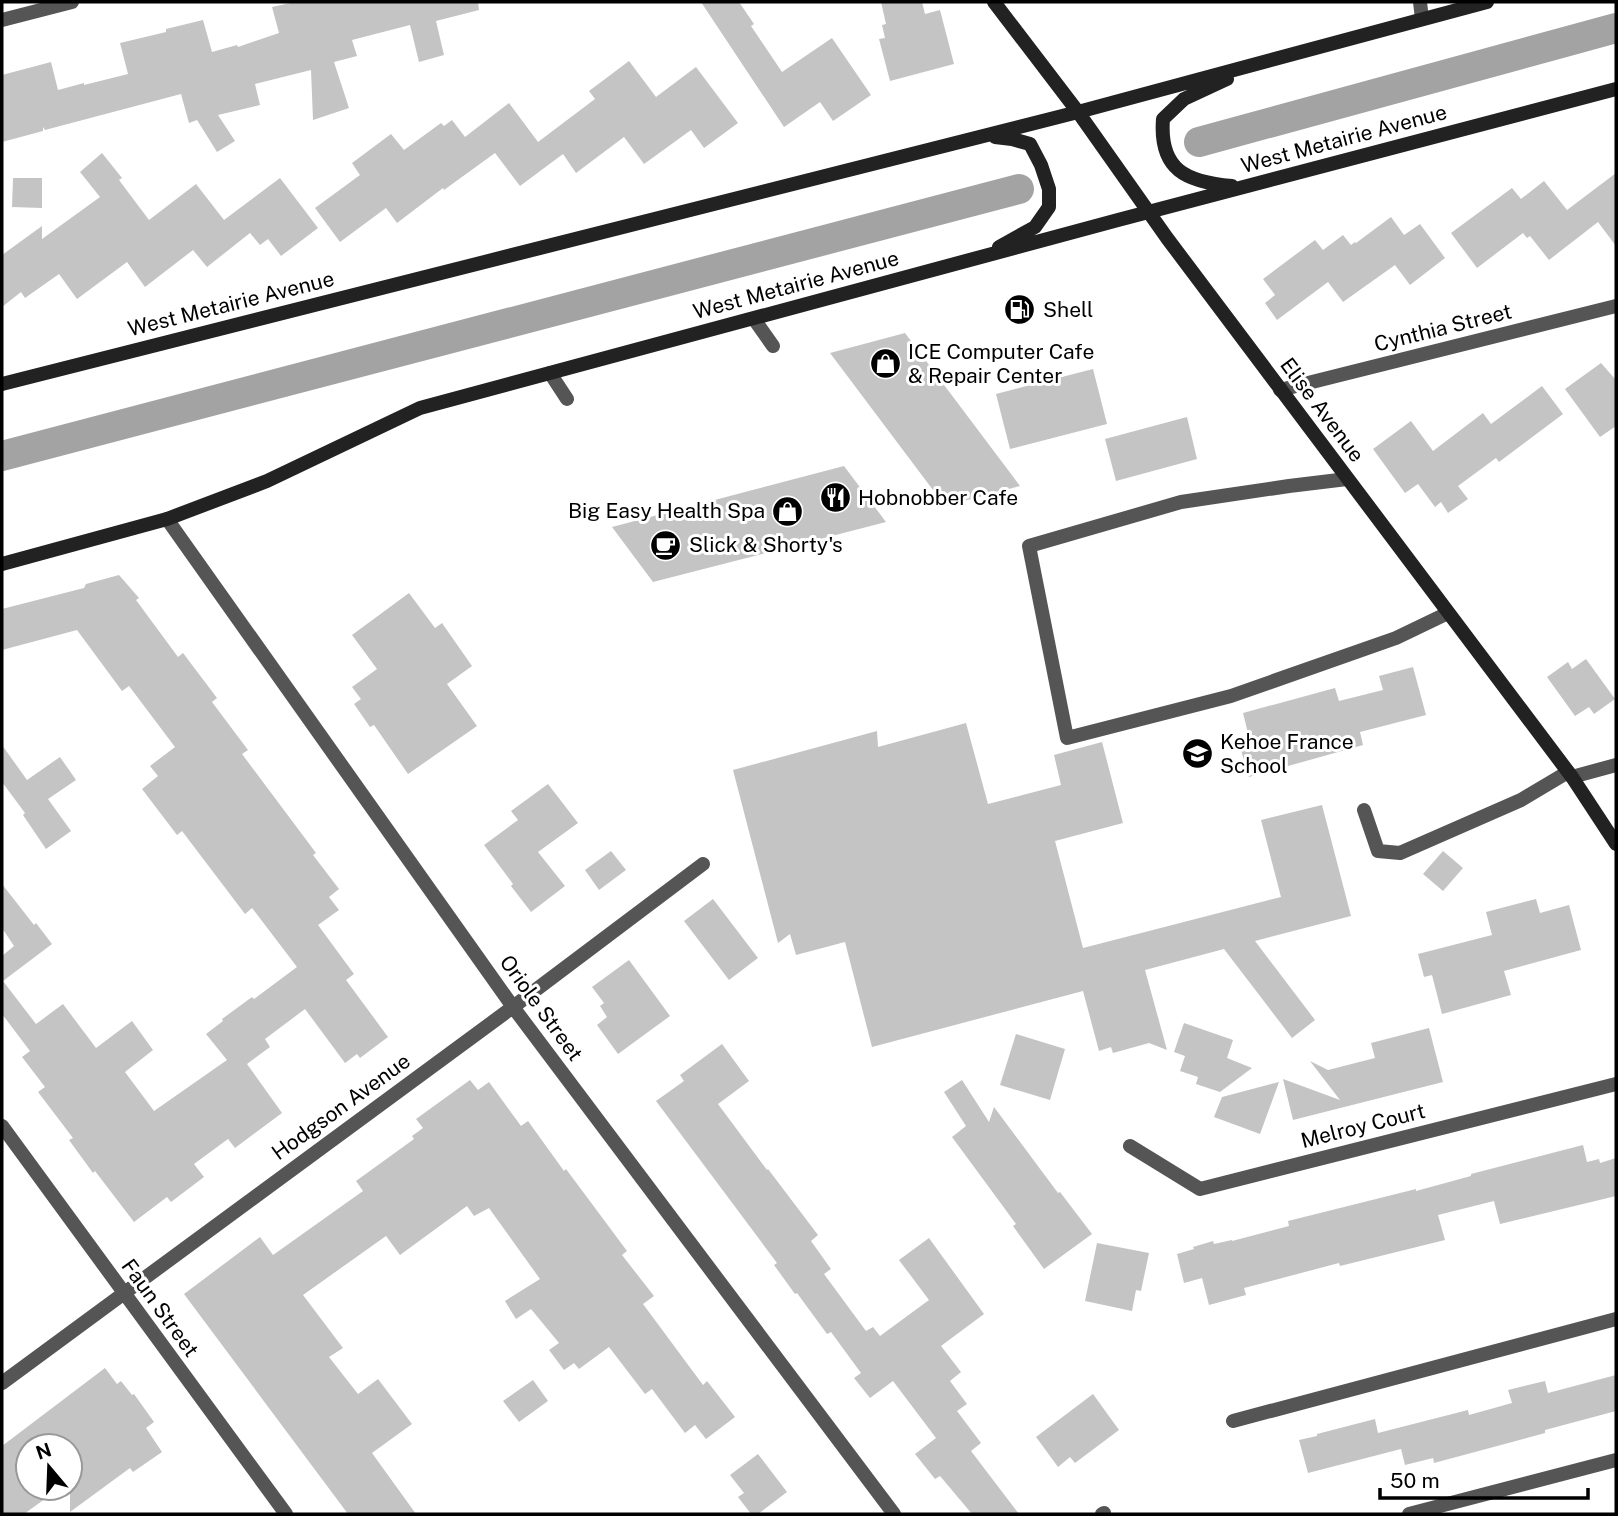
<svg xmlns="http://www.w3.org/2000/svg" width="1618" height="1516" font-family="'Public Sans',sans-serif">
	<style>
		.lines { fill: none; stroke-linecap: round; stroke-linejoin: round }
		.canal { stroke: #a3a3a3; stroke-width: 30 }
		.building { fill: #c4c4c4 }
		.lane { stroke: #555; stroke-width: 14 }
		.street { stroke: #555; stroke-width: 14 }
		.secondary { stroke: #222; stroke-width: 14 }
		.labels { text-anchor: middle; stroke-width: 6; stroke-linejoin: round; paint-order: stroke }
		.street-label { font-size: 21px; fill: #000; stroke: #fff }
		.poi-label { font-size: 21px; fill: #000; stroke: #fff; text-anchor: start }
	</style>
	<rect width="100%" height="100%" fill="#fff"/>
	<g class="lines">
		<path class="canal" d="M1199 142 1616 28
			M2 456 1019 189"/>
	</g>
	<path class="building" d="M295 2H478L479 10 436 21 444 55 419 62 410 25 352 40 357 56 334 62 349 108 313 120 311 70 255 84 260 105 218 115 235 141 217 152 197 120 189 123 181 94 45 130 43 127V131L2 142V75L51 62 58 90 84 83V85L128 74 120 43 166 32V29L203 20 212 52 237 45 238 47 279 33 272 7Z
		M701 2H739L754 24 751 26 782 72 832 38 871 95 833 121 820 102 784 127Z
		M881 2H922L925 14 940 10 954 64 890 81 879 39 885 38 882 25 886 24Z
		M629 61 656 97 696 67 738 123 704 148 691 130 644 164 624 137 576 173 563 154 520 186 495 153 444 190 443 188 397 223 386 208 340 242 315 208 360 175 352 163 391 134 404 150 441 123 444 126 452 120 465 137 509 103 538 142 595 99 589 91Z
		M102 153 122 178 119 180 149 220 196 184 224 220 280 178 318 228 281 256 268 239 260 245 250 233 207 267 193 250 145 287 127 262 77 299 59 274 25 298 21 292 2 307V255L42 226V239L100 197 80 172Z
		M1616 173V246L1598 222 1549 260 1530 236 1527 238 1523 233 1477 268 1451 233 1512 188 1521 199 1544 181 1567 210Z
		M13 178H42V208L12 207Z
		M1391 217 1404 235 1420 224 1445 258 1410 285 1395 265 1343 302 1328 282 1277 320 1265 303 1275 295 1263 279 1315 240 1323 250 1343 235 1351 245 1355 242 1356 243Z
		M905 333 1020 486 945 506 830 353Z
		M1601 363 1616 380V426L1600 437 1565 389Z
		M1093 369 1107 424 1010 449 996 394Z
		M1542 386 1563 414 1499 462 1496 458 1458 486 1468 499 1448 513 1441 502 1435 507 1418 484 1405 493 1373 449 1411 421 1433 451 1483 413 1491 424Z
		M1187 417 1197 459 1116 481 1105 439Z
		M844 466 886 522 653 582 612 527Z
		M119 575 139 598 136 600 178 657 183 653 217 698 212 702 248 750 242 754 316 853 313 855 339 889 329 897 339 910 318 925 354 974 346 980 388 1037 360 1058 357 1054 345 1063 305 1009 265 1039 270 1047 247 1064 282 1113 235 1148 228 1139 194 1164 204 1177 171 1202 167 1197 134 1222 95 1171 93 1173 69 1140 73 1138 38 1092 45 1087 22 1057 30 1051 2 1014V956L14 946 2 928V884L34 925 36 923 52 944 3 981 36 1024 63 1004 96 1048 132 1021 153 1050 125 1072 154 1111 227 1060 206 1034 223 1021 222 1019 252 997 254 999 297 967 252 908 245 914 182 831 177 835 142 789 158 776 150 766 175 747 129 686 122 691 77 630 2 650V609L84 588 86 584Z
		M409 593 435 628 442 623 472 666 447 684 477 726 408 774 374 725 370 727 354 704 361 699 352 687 377 669 352 635Z
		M1586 659 1615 699 1594 714 1589 707 1575 716 1547 677 1568 662 1572 669Z
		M1413 667 1426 715 1360 732 1363 745 1249 777 1238 740 1249 737 1243 713 1335 688 1339 701 1383 690 1379 676Z
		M966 723 988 804 1061 785 1054 755 1102 742 1123 823 1055 841 1083 948 1281 897 1261 820 1322 805 1351 916 1255 941 1315 1020 1292 1038 1224 949 1145 970 1167 1050 1149 1043 1113 1053 1111 1047 1099 1051 1083 991 872 1047 845 942 796 955 790 934 778 943 733 770 877 731 878 747Z
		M2 745 27 780 60 757 76 780 48 799 71 831 46 849 23 815 25 813 2 782Z
		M548 784 578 823 538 852 565 886 531 912 511 886 513 884 484 845 518 820 511 811Z
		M611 851 626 870 599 890 585 870Z
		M1443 851 1463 868 1443 891 1423 874Z
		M713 899 758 958 729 980 684 921Z
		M1536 899 1540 913 1569 905 1581 950 1504 971 1511 995 1442 1014 1432 975 1424 977 1418 954 1492 935 1486 912Z
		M629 960 670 1016 618 1054 597 1025 607 1017 600 1006 604 1003 592 987Z
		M1184 1023 1233 1040 1227 1058 1252 1068 1220 1092 1196 1084 1198 1077 1180 1071 1185 1056 1174 1052Z
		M1429 1028 1443 1082 1293 1120 1283 1079 1340 1100 1310 1061 1328 1070 1375 1058 1371 1043Z
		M1016 1034 1065 1049 1050 1100 1000 1085Z
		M722 1044 749 1081 718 1104 767 1170 768 1169 818 1235 811 1241 831 1269 824 1274 866 1331 873 1327 880 1336 929 1300 899 1260 929 1238 984 1314 941 1346 961 1372 950 1381 967 1404 957 1411 981 1443 971 1451 1019 1514H972L940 1476 935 1479 915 1454 936 1438 893 1381 870 1398 854 1378 861 1373 831 1332 827 1334 797 1293 795 1294 774 1265 777 1263 656 1101 684 1081 680 1075Z
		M470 1080 478 1090 489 1082 521 1126 528 1121 564 1171 566 1169 627 1251 622 1255 654 1296 643 1304 703 1385 707 1381 735 1417 706 1439 695 1425 685 1433 652 1389 645 1394 609 1347 579 1369 574 1363 564 1370 549 1350 559 1343 531 1309 516 1319 505 1301 540 1279 489 1208 474 1216 467 1206 400 1255 386 1236 303 1295 343 1348 329 1357 358 1394 378 1379 412 1424 372 1453 416 1514H348L184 1294 260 1237 273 1255 363 1191 356 1181 414 1139 412 1136 423 1128 416 1119Z
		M962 1080 989 1122 994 1107 1058 1193 1060 1192 1092 1234 1044 1269 1013 1226 1016 1224 952 1137 966 1126 944 1092Z
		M1279 1082 1260 1134 1214 1117 1222 1097Z
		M1583 1145 1587 1162 1599 1159 1600 1163 1616 1158V1196L1500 1224 1494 1201 1438 1215 1445 1240 1340 1266 1339 1263 1244 1288 1246 1295 1209 1305 1202 1278 1184 1283 1177 1254 1194 1249 1193 1247 1213 1241 1214 1244 1232 1240V1241L1289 1226 1288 1221 1416 1189V1191L1471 1176V1174Z
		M1097 1243 1149 1253 1141 1291 1136 1290 1132 1311 1085 1301Z
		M105 1368 117 1384 121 1381 132 1395 134 1394 154 1422 146 1428 162 1452 133 1472 130 1468 70 1512V1446H28V1488H60L24 1514H2V1446Z
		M1616 1375V1411L1545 1430V1433L1434 1463 1433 1458 1405 1465 1401 1449 1308 1473 1299 1440 1317 1436V1434L1375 1419 1378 1433 1468 1410 1469 1415 1512 1403 1508 1390 1545 1381 1548 1393Z
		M533 1380 548 1401 519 1422 503 1401Z
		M1093 1394 1119 1430 1075 1463 1070 1457 1058 1467 1036 1437Z
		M758 1454 787 1492 758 1514H751L738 1497 744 1493 730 1475Z"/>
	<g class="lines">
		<path class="lane" d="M1420 2 1422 19
			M754 319 773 346
			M550 373 567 399
			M1347 479 1289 486 1181 502 1029 546 1067 738 1231 696 1396 638 1448 613
			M1364 810 1378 851 1400 853 1521 800 1568 772
			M1233 1421 1616 1319"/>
		<path class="street" d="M2 20 72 2
			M1280 390 1616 306
			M167 519 513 1007 894 1514
			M1572 777 1616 765
			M2 1126 286 1514
			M1130 1146 1200 1189 1616 1084
			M2 1383 513 1007 703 864
			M1102 1514 1104 1513
			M1409 1514 1616 1460"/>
		<path class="secondary" d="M994 2 1078 112 1167 238 1572 777 1616 844
			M1227 79 1184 99 1163 119C1159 170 1186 182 1232 186
			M995 137 1012 139 1030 144 1041 165 1049 189V207L1035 227 999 247
			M2 384 1078 112 1487 2
			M2 564 167 519 267 481 420 408 1118 220 1616 89"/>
	</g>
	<defs>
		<symbol id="fuel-disc" viewBox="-11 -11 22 22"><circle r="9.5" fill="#000" stroke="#fff"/><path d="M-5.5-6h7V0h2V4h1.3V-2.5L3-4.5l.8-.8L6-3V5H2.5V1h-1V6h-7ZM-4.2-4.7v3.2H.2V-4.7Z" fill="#fff"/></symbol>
		<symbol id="shop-disc" viewBox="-11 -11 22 22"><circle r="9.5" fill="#000" stroke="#fff"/><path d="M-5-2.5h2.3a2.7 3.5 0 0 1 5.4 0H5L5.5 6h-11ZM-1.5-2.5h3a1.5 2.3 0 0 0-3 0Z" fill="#fff"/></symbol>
		<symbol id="restaurant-disc" viewBox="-11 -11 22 22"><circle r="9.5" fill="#000" stroke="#fff"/><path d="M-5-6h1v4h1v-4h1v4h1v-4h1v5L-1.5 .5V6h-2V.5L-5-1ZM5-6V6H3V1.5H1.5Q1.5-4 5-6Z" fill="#fff"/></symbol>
		<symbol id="cafe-disc" viewBox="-11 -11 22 22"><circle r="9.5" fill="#000" stroke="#fff"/><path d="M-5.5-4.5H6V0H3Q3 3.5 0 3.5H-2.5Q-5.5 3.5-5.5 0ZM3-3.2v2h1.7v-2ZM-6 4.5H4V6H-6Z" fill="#fff"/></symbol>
		<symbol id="school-disc" viewBox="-11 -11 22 22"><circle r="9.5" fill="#000" stroke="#fff"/><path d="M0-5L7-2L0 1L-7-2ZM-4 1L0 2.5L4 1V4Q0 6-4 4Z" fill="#fff"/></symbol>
	</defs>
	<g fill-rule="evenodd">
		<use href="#fuel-disc" x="1002" y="292" width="35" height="35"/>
		<use href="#shop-disc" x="868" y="346" width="35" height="35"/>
		<use href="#restaurant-disc" x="818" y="480" width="35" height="35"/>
		<use href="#shop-disc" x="770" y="494" width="35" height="35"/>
		<use href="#cafe-disc" x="648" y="528" width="35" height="35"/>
		<use href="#school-disc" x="1180" y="736" width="35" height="35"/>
	</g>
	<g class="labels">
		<g class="street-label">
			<text transform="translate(1344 139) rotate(-15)" y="7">West Metairie Avenue</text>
			<text transform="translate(796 285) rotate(-15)" y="7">West Metairie Avenue</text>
			<text transform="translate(231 304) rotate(-14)" y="7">West Metairie Avenue</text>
			<text transform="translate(1443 328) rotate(-14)" y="7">Cynthia Street</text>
			<text transform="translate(1322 410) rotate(53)" y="7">Elise Avenue</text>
			<text transform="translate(541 1008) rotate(54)" y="7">Oriole Street</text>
			<text transform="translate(341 1107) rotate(-36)" y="7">Hodgson Avenue</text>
			<text transform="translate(1363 1126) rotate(-14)" y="7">Melroy Court</text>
			<text transform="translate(160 1308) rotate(54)" y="7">Faun Street</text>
		</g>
		<g class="poi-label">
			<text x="1043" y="317">Shell</text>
			<text x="908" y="359">ICE Computer Cafe<tspan x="908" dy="24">&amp; Repair Center</tspan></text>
			<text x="858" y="505">Hobnobber Cafe</text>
			<text x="765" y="518" text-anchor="end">Big Easy Health Spa</text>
			<text x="689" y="552">Slick &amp; Shorty's</text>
			<text x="1220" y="749">Kehoe France<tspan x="1220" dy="24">School</tspan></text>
		</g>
	</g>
	<rect width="1618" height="1516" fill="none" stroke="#000000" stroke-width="7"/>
	<g transform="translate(49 1467) rotate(341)"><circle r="33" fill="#ffffff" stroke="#999999" stroke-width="2"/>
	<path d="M0-5L12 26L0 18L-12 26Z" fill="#000000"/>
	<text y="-10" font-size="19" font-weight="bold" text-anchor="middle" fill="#000000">N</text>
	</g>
	<path d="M1380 1488v10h208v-10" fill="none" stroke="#000000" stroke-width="3.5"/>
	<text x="1390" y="1488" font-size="21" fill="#000000" stroke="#ffffff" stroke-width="5" paint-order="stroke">50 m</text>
</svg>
